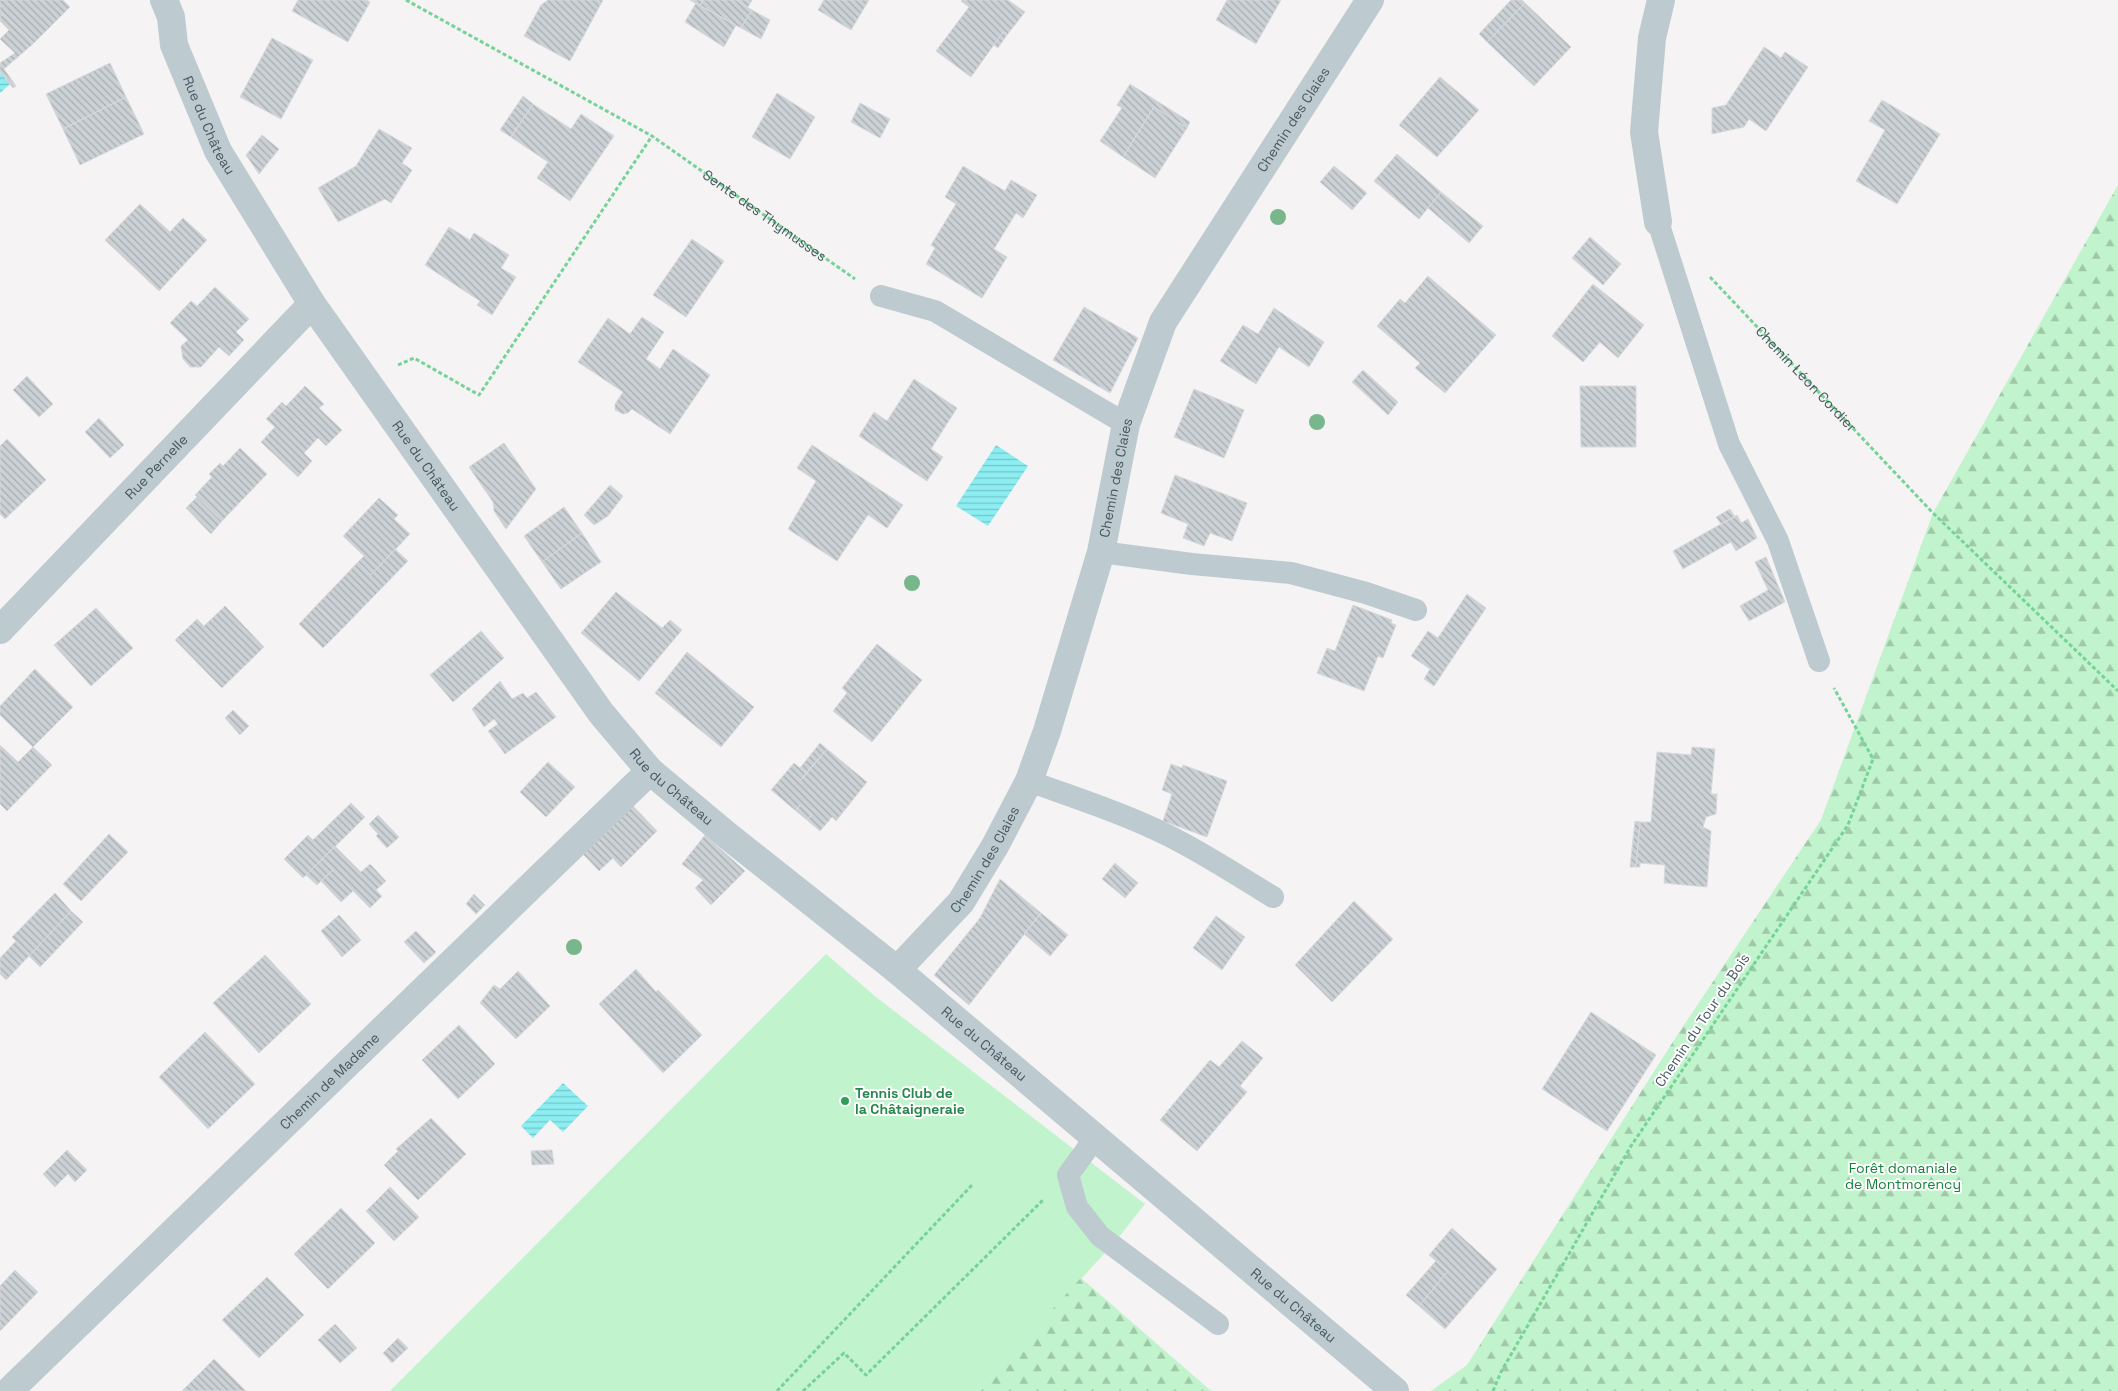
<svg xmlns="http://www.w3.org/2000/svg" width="2118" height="1391" font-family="'Space Grotesk',sans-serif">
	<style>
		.grass { fill: #c1f3cc }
		.forest { fill: url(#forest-firs) }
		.water { fill: url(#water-rules) }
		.building { fill: url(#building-back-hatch); stroke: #d6dade }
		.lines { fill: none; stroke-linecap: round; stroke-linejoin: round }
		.path { stroke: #76d396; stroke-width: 3; stroke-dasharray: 4 2.5; stroke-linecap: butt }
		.service { stroke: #bdcacf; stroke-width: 22 }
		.minor { stroke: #bdcacf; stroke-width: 28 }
		.tree { fill: #78b68c }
		.leisure-dot { fill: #2e9e5b; stroke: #fff; stroke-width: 2 }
		.labels { text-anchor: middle; stroke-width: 4; stroke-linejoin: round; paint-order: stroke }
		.street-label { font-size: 14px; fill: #495a62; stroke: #fff }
		.leisure-label { font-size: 14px; font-weight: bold; fill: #27864d; stroke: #fff; text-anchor: start }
		.park-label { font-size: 14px; fill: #128438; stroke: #fff }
	</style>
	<defs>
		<pattern id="forest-firs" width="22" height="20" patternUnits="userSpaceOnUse" patternTransform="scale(1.25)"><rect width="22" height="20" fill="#c1f3cc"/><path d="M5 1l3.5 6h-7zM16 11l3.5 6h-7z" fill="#9fc8a9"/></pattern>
		<pattern id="water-rules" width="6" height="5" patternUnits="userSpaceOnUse" patternTransform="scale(1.25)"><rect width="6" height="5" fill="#8ceef2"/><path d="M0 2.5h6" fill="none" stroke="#74c4c7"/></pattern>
		<pattern id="building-back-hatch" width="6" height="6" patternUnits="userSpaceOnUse" patternTransform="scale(1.25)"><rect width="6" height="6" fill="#ccd1d5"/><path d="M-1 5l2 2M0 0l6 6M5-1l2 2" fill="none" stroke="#a8adb0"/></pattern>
	</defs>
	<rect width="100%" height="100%" fill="#f5f3f3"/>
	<path class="grass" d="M826 954 876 997 1145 1204 1115 1242 978 1391H390Z"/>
	<path class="forest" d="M2118 185V1391H1431L1467 1365 1676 1037 1821 820 1933 513Z
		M1081 1278 1210 1390 1213 1391H978Z"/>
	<path class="water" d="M0 72 10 84 0 93Z
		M996 445 1028 466 988 526 956 506Z
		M563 1083 588 1106 563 1132 550 1120 533 1138 521 1126Z"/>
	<path class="building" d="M0 0H63L70 7 34 43 3 14 0 17Z
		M298 0H366L370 2 348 42 292 11Z
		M548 0H603L570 61 524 36 541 5Z
		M690 0H703L700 6Z
		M703 0H736L752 10 741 28 700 6Z
		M736 0H752L748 7Z
		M824 0H869L851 30 818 10Z
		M962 0H1008L1025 12 1007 35 1003 32 971 77 936 51 969 7 961 1Z
		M1227 0H1281L1256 44 1216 20Z
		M1511 0H1522L1525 3 1487 42 1479 34Z
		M696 3 736 25 724 47 685 22Z
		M1525 3 1571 47 1534 86 1487 42Z
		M752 10 770 20 761 39 741 28Z
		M3 14 34 43 4 69 16 86 13 88 0 72V63L15 53 0 39 9 30 0 21V17Z
		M1003 32 1007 35 998 48 994 45Z
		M272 38 313 60 281 119 240 97Z
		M1764 47 1781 58 1785 52 1808 67 1766 131 1749 119 1744 127 1712 134V108L1726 105Z
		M110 63 126 97 63 129 46 94Z
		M1440 77 1479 110 1437 157 1399 125Z
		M1130 84 1190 122 1187 128 1154 107 1123 157 1100 141 1122 108 1117 105Z
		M777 93 815 117 790 159 752 137Z
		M523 96 533 104 511 137 500 130Z
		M126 97 144 134 80 165 63 129Z
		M1882 100 1940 134 1897 204 1856 181 1885 130 1869 121Z
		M860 103 890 119 880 138 851 122Z
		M533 104 571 129 581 114 614 136 570 201 537 178 548 162 511 137Z
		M1154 107 1187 128 1155 178 1123 157Z
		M379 129 412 148 402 163 412 170 391 203 385 199 338 222 318 188 356 166Z
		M262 135 279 149 259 174 246 155Z
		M1397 154 1441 192 1419 219 1374 181Z
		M963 166 1005 191 1011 180 1037 195 1023 218 1016 213 994 249 1007 257 982 298 926 264 935 248 931 245 956 204 945 197Z
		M1334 166 1367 193 1352 210 1320 182Z
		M1441 192 1483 226 1469 243 1428 208Z
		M140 204 170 232 183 218 207 240 159 291 105 240Z
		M449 227 470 240 474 233 509 255 501 268 516 277 492 315 477 305 480 301 425 265Z
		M1590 237 1621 264 1603 285 1572 258Z
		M692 239 724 261 686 317 653 295Z
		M1428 276 1496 335 1445 393 1415 368 1420 363 1377 326 1400 299 1405 303Z
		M1593 284 1644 325 1618 358 1600 342 1583 362 1552 336Z
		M215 287 249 319 236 332 244 340 229 356 219 347 201 367H190L183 359 181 346 188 340 170 323 191 301 197 306Z
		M1084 307 1138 338 1110 393 1053 360Z
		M1274 308 1324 342 1309 367 1279 347 1256 384 1220 361 1243 325 1258 334Z
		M642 317 664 332 646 359 660 369 673 349 710 375 670 434 632 409 628 413 623 414 615 410V404L623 392 578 362 608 318 630 334Z
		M1363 370 1398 402 1388 415 1352 382Z
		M27 376 53 404 39 417 13 390Z
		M914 379 957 408 931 449 943 457 927 481 859 436 874 412 887 421Z
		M305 386 324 404 319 408 342 430 326 446 318 438 304 453 312 461 298 477 261 442 275 427 266 419 282 402 286 406Z
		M1580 386H1636V447H1581Z
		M1194 389 1244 410 1224 458 1174 437Z
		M99 418 124 445 110 458 85 432Z
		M7 439 46 480 5 519 0 514V446Z
		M504 443 536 489 506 529 494 511 493 502 469 467Z
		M812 445 903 505 887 528 868 515 837 561 788 529 816 481 797 468Z
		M240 448 267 474 222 521 195 495 212 477 209 474 220 463 223 466Z
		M1175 475 1247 503 1232 541 1210 533 1204 546 1183 538 1188 524 1161 513Z
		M610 485 623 496 608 516 594 525 584 515Z
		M197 497 222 521 211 534 186 508Z
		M379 498 398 515 394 519 410 534 371 575 358 562 364 556 343 536Z
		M564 507 582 533 542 562 524 536Z
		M1730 509 1735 517 1721 524 1716 517Z
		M1737 515 1741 523 1748 519 1757 538 1736 551 1731 542 1683 569 1673 551Z
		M582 533 601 562 561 589 542 562Z
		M395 549 408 561 341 630 316 606 358 562 371 575Z
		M1766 557 1785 602 1749 621 1740 606 1768 590 1755 562Z
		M616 592 662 628 670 620 682 630 639 681 581 633Z
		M1467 594 1486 608 1434 686 1424 679 1430 669 1411 656 1428 631 1438 638Z
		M1353 605 1392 620 1391 623 1396 625 1383 658 1378 656 1364 691 1317 673 1327 648 1335 651Z
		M225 606 264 647 222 688 175 640 197 619 204 626Z
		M316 606 341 630 323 648 299 624Z
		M96 608 133 648 91 686 54 645Z
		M481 631 504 658 453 702 430 675Z
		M877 644 922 680 872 742 833 711 847 693 842 688Z
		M687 652 754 707 721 747 655 693Z
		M35 669 73 707 33 747 0 715V706Z
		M500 681 512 699 523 693 527 698 536 692 556 717 505 754 488 731 498 724 494 719 484 727 472 709Z
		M233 710 249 726 240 735 225 718Z
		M820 743 827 749 806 773 800 768Z
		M0 745 18 762 33 747 52 765 7 811 0 804Z
		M1692 747 1715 749 1711 794H1717L1716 814 1706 817 1703 827 1711 831 1707 887 1664 883 1665 865 1640 863V867H1636L1640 822H1651L1657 752 1691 755Z
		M827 749 867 782 836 821 832 817 820 831 807 820 812 814 800 805 796 811 771 790 788 770 801 780Z
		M548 762 575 787 546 817 520 792Z
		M794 763 806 773 801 780 788 770Z
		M1171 764 1182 768 1183 765 1227 781 1207 837 1163 821 1172 794 1162 790Z
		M351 803 365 817 303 878 284 859 308 835 313 840Z
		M800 805 812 814 807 820 796 811Z
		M633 806 657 831 621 867 597 841Z
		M378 815 399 837 387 848 376 836 378 834 369 824Z
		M1635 821 1640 822 1636 867H1630Z
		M109 834 128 852 81 901 63 884Z
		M705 835 745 871 711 905 695 888 703 880 682 864Z
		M597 841 613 858 599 871 583 854Z
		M335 846 361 872 370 864 386 881 376 890 382 896 370 908 322 859Z
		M322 859 333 870 317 885 306 875Z
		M1115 863 1138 883 1125 898 1102 879Z
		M333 870 353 891 341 902 321 881Z
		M1000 879 1041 913 969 1005 934 975 980 918Z
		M55 893 71 911 30 955 12 937Z
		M474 894 485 905 476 914 466 904Z
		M1354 901 1393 939 1332 1002 1295 965Z
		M71 911 83 922 40 967 29 956Z
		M1041 913 1068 935 1050 956 1024 934Z
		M339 915 361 940 342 957 321 931Z
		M1216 916 1245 937 1222 970 1193 948Z
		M416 931 436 952 424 963 404 942Z
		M16 941 30 955 6 980 0 974V958Z
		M265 955 311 1004 259 1053 213 1003Z
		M636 969 656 992 658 990 702 1035 663 1073 599 1004Z
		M518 971 550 1006 516 1039 480 1003 494 985 500 989Z
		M1591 1012 1656 1055 1607 1131 1542 1089Z
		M459 1025 495 1064 458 1099 422 1060Z
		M205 1032 255 1084 208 1129 159 1077Z
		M1242 1041 1263 1058 1240 1086 1247 1092 1197 1151 1160 1120 1210 1060 1219 1067Z
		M431 1118 466 1154 418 1200 384 1165 398 1151 396 1149Z
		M67 1150 87 1170 75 1182 68 1174 55 1187 43 1174Z
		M552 1150 554 1164 532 1165 531 1151Z
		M390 1187 419 1217 394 1241 366 1211Z
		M341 1208 375 1243 328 1289 294 1254Z
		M1452 1228 1497 1269 1445 1329 1419 1306 1448 1271 1429 1255Z
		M1436 1261 1448 1271 1419 1306 1406 1295Z
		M15 1270 38 1292 0 1331V1286Z
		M267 1277 304 1315 259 1358 222 1320Z
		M335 1324 357 1348 340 1363 318 1340Z
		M398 1338 408 1348 392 1363 383 1353Z
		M214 1359 246 1391H182Z"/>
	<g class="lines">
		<g class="path">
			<path id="s1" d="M406 0 652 136 855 279"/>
			<path id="s2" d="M1710 277 1933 513 2118 691"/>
			<path d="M398 365 414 358 479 395 652 136"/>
			<path d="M777 1391 973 1184"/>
			<path d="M803 1391 844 1353 866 1375 1043 1200"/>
			<path d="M1493 1391 1501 1372 1631 1146 1848 825 1873 759 1834 688"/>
		</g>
		<path class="service" d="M1658 222 1729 444 1778 541 1819 661
			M881 296 935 311 1126 424
			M1101 552 1192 564 1291 573 1366 593 1416 610
			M1029 781C1075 798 1123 813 1167 835 1204 853 1238 876 1273 897
			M1095 1138 1068 1175 1077 1207 1100 1236 1218 1324"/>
		<g class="minor">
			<path id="s3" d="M164 0 171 17 174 45 218 151 312 304 601 713 650 771 728 836 897 970 1395 1391"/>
			<path d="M1658 222 1644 132 1652 38 1661 0"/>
			<path id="s4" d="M0 630 312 304"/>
			<path id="s5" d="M897 970 961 902 995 846 1029 781 1047 731 1101 552 1126 424 1163 322 1370 0"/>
			<path id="s6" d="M9 1391 650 771"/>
		</g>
	</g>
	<g class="tree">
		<circle cx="1278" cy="217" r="8"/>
		<circle cx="1317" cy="422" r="8"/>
		<circle cx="912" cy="583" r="8"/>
		<circle cx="574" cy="947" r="8"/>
	</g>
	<circle class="leisure-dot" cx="845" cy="1101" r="5"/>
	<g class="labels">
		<g class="street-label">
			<text dy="5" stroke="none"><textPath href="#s5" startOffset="952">Chemin des Claies</textPath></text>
			<text dy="5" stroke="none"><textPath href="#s3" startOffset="134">Rue du Château</textPath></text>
			<text dy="5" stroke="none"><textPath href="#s1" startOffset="419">Sente des Thymusses</textPath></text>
			<text dy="5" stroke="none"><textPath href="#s2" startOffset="140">Chemin Léon Cordier</textPath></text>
			<text dy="5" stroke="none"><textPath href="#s3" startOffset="539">Rue du Château</textPath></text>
			<text dy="5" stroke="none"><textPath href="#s4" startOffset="226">Rue Pernelle</textPath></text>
			<text dy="5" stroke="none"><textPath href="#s5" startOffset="548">Chemin des Claies</textPath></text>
			<text dy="5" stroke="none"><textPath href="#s3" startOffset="944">Rue du Château</textPath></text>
			<text dy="5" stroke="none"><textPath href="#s5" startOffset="142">Chemin des Claies</textPath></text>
			<text transform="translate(1702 1020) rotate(-56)" y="5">Chemin du Tour du Bois</text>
			<text dy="5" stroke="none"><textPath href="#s3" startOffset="1349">Rue du Château</textPath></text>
			<text dy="5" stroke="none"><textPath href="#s6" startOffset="446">Chemin de Madame</textPath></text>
			<text dy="5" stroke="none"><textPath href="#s3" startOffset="1754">Rue du Château</textPath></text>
		</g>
		<g class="leisure-label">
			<text x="855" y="1098">Tennis Club de<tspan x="855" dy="16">la Châtaigneraie</tspan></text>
		</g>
		<g class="park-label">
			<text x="1903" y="1173">Forêt domaniale<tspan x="1903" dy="16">de Montmorency</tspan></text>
		</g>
	</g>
</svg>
